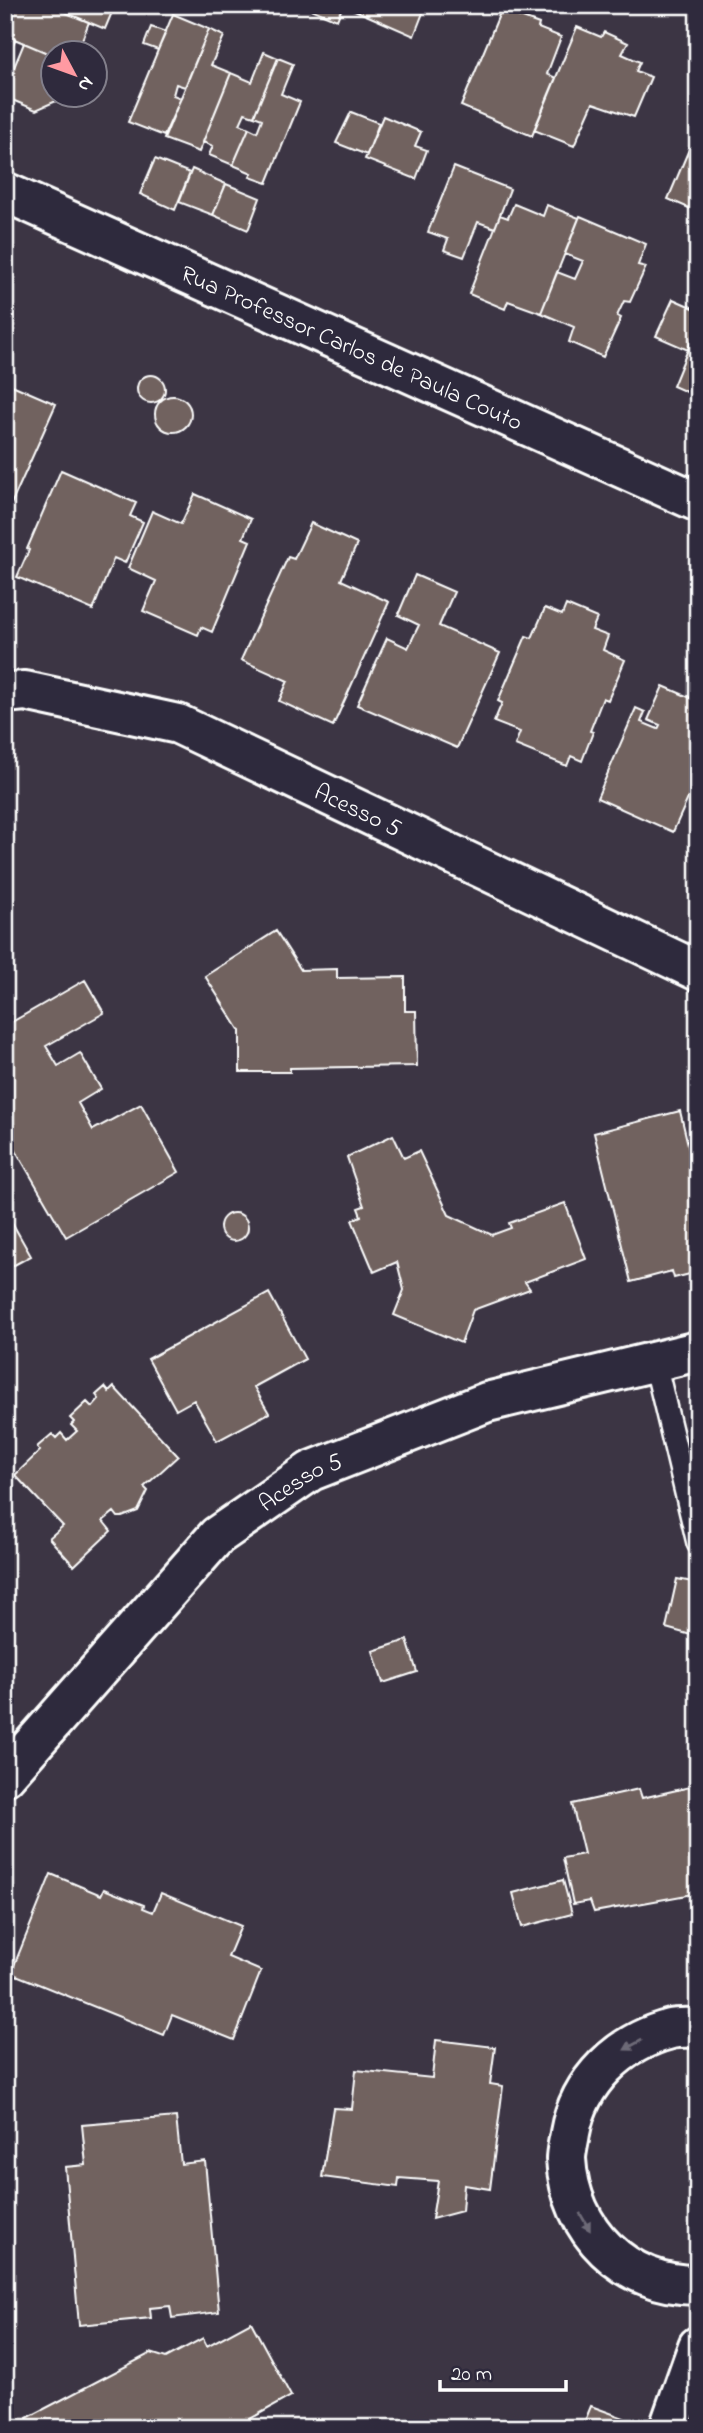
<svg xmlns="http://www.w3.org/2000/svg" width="703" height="2433" font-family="'Indie Flower',sans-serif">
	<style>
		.building { fill: #71625f; stroke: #fff; stroke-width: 2 }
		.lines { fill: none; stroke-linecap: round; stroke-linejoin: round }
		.lane-casing { stroke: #fff; stroke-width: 26 }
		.street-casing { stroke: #fff; stroke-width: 44 }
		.lane { stroke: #2f2a3d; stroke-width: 21 }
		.street { stroke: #2f2a3d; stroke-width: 38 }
		.oneway { fill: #6d6a77 }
		.labels { text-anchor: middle; stroke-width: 6; stroke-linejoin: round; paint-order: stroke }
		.street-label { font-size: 24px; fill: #fff; stroke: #2f2a3d }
	</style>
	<rect width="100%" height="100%" fill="#3c3544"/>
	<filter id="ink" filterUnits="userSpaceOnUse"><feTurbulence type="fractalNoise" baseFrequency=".0143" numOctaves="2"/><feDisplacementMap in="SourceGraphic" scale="14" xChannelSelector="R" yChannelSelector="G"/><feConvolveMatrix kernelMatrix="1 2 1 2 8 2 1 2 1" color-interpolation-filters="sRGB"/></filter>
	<g filter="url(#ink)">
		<path class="building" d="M5 5H47L89 22 80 45 83 46 80 52H52V55L5 35Z
			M47 5H115L105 29Z
			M301 5H343L337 20Z
			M343 5H426L414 36Z
			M501 10 539 24 538 28 561 37 547 74 556 78 532 136 461 106Z
			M173 14 209 29 185 87 176 84 173 95 181 98 164 136 128 122Z
			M151 27 166 32 158 50 144 45Z
			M577 27 601 37 604 32 628 43 622 54 640 62 636 71 651 77 634 117 593 103 574 146 534 130Z
			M209 29 224 36 211 65 231 73 199 152 164 139Z
			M5 35 15 40 8 55 11 57 5 70Z
			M24 43 52 55V94H64L63 98 36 110 5 97V89Z
			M264 52 278 58 254 116 245 113 240 124 249 128 233 165 209 155 213 146 203 142 231 73 252 82Z
			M278 58 293 64 281 94 300 102 267 183 250 177 252 173 233 165 249 128 257 132 262 119 254 116Z
			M351 112 379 123 367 155 336 143Z
			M383 116 421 132 415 146 427 150 416 179 365 159Z
			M698 128V212L668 199Z
			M155 159 190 173 175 210 140 194Z
			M454 167 510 189 495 228 478 222 464 257 444 250 448 239 428 232Z
			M192 169 226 184 213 215 179 202Z
			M226 184 260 198 248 230 213 215Z
			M514 204 543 216 547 205 579 218 541 313 508 301 505 309 469 294 500 215 508 218Z
			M580 216 646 244 638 265 646 267 630 302 624 301 617 316 621 318 603 357 569 342 574 327 541 313 557 272 575 279 583 261 565 254Z
			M673 299 698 310V325L688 350 656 336Z
			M698 325V397L673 386Z
			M137 389a14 14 0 1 1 28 0a14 14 0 1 1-28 0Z
			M5 382 56 404 5 518Z
			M155 414a18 18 0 1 1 36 0a18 18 0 1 1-36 0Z
			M61 470 136 503 130 516 143 522 125 563 114 558 93 610 17 577 29 550 27 549Z
			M195 494 251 519 243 538 250 541 212 632 201 627 198 635 143 611 156 581 128 568 152 511 181 524Z
			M311 523 357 544 341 580 389 602 333 726 279 701 288 681 241 660 288 557 294 559Z
			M415 575 454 592 439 626 500 653 457 748 357 705 387 638 408 648 419 625 398 615Z
			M566 605 597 618 592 630 608 636 603 650 625 660 608 700 603 698 590 731 593 732 582 761 571 756 567 766 515 745 520 732 494 722 502 703 498 701 526 636 532 638 545 608 562 615Z
			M663 686 698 701V787L694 785 673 832 597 798 636 708 645 712 641 722 658 729 660 725 648 720Z
			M276 931 301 970 337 969V978L405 977V1011H416L417 1066 290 1068V1072H240V1031L205 976Z
			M85 980 104 1013 46 1046 58 1066 80 1053 101 1089 78 1103 93 1130 141 1104 179 1172 66 1237 5 1132V1055L8 1053 5 1049V1026Z
			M680 1111 692 1162 698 1160V1272L674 1278 672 1271 631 1282 594 1133Z
			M393 1135 404 1158 419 1151 449 1215 492 1235 511 1228 509 1223 565 1203 586 1259 525 1282 530 1289 473 1310 461 1343 394 1315 404 1290 397 1262 374 1272 352 1220 361 1216 358 1208 364 1206 347 1157Z
			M5 1210 31 1256 5 1270Z
			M220 1227a14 14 0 1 1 28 0a14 14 0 1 1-28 0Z
			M269 1293 305 1359 254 1387 269 1413 217 1441 194 1400 176 1410 148 1359Z
			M105 1387 109 1392 114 1387 178 1456 144 1487 148 1491 138 1511 122 1517H118L114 1512 103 1521 111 1531 74 1566 49 1538 63 1526 15 1475 40 1451 37 1447 52 1434 56 1438 61 1433 67 1440 77 1431 71 1425 74 1422 70 1418 87 1402 92 1407 99 1399 96 1395Z
			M677 1579 698 1583V1637L666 1628Z
			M407 1640 417 1672 383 1683 373 1651Z
			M690 1787 696 1811H698V1893L594 1912 590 1901 573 1904 563 1858 584 1854 572 1804 639 1789 642 1798Z
			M51 1874 101 1895 104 1889 144 1905 143 1908 153 1912 161 1893 241 1926 228 1957 261 1971 234 2040 172 2015 164 2035 11 1973Z
			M563 1880 572 1914 522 1927 513 1893Z
			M436 2040 495 2047 490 2084 503 2086 490 2189 464 2185 462 2211 432 2219 438 2181 399 2178 398 2187 322 2177 333 2108 352 2109 356 2070 432 2078Z
			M176 2117 181 2164 205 2161 219 2312 172 2318 170 2306 150 2308 151 2318 79 2325 65 2167 86 2165 82 2125Z
			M251 2322 291 2396 234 2428H32L27 2418 151 2353 166 2358 203 2338 207 2346Z
			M591 2406 624 2418 620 2428H582Z"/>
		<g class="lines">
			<defs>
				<path id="lane" d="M655 1363 698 1543"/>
				<g id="street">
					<path id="s1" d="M5 192 698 502"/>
					<path id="s2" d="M5 693 25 691 178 724 698 971"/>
					<path id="s3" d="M5 1776 217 1536 311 1471 487 1402 698 1351"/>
					<path d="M698 2028C689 2028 679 2027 671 2029 620 2042 579 2081 570 2133 569 2141 566 2151 566 2159 570 2231 625 2286 698 2285"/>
					<path d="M669 2428 698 2346"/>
				</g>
			</defs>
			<use href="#lane" class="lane-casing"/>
			<use href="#street" class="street-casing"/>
			<use href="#lane" class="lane"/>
			<use href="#street" class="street"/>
		</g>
		<defs><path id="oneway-solid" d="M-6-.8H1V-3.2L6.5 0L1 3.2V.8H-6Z" transform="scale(1.75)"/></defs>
		<g class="oneway">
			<use href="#oneway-solid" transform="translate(633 2045) rotate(151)"/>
			<use href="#oneway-solid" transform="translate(585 2222) rotate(60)"/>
		</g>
	</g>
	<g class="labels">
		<g class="street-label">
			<text dy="8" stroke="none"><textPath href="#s1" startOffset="380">Rua Professor Carlos de Paula Couto</textPath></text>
			<text dy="8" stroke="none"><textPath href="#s2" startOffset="376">Acesso 5</textPath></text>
			<text dy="8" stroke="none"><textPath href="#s3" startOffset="420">Acesso 5</textPath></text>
		</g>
	</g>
	<rect width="703" height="2433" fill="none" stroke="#2f2a3d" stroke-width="28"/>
	<rect x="14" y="14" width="675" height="2405" fill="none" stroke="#fff" stroke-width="2.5" filter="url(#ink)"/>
	<g transform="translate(74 74) rotate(131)"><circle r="33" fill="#2f2a3d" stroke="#827f8b" stroke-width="2"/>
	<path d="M0-5L12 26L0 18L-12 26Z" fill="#ff9aa2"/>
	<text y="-10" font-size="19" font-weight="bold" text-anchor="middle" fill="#ffffff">N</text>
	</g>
	<path d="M440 2380v10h126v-10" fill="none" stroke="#ffffff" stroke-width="3.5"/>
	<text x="451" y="2380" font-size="21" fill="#ffffff" stroke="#2f2a3d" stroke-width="5" paint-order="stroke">20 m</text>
</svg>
